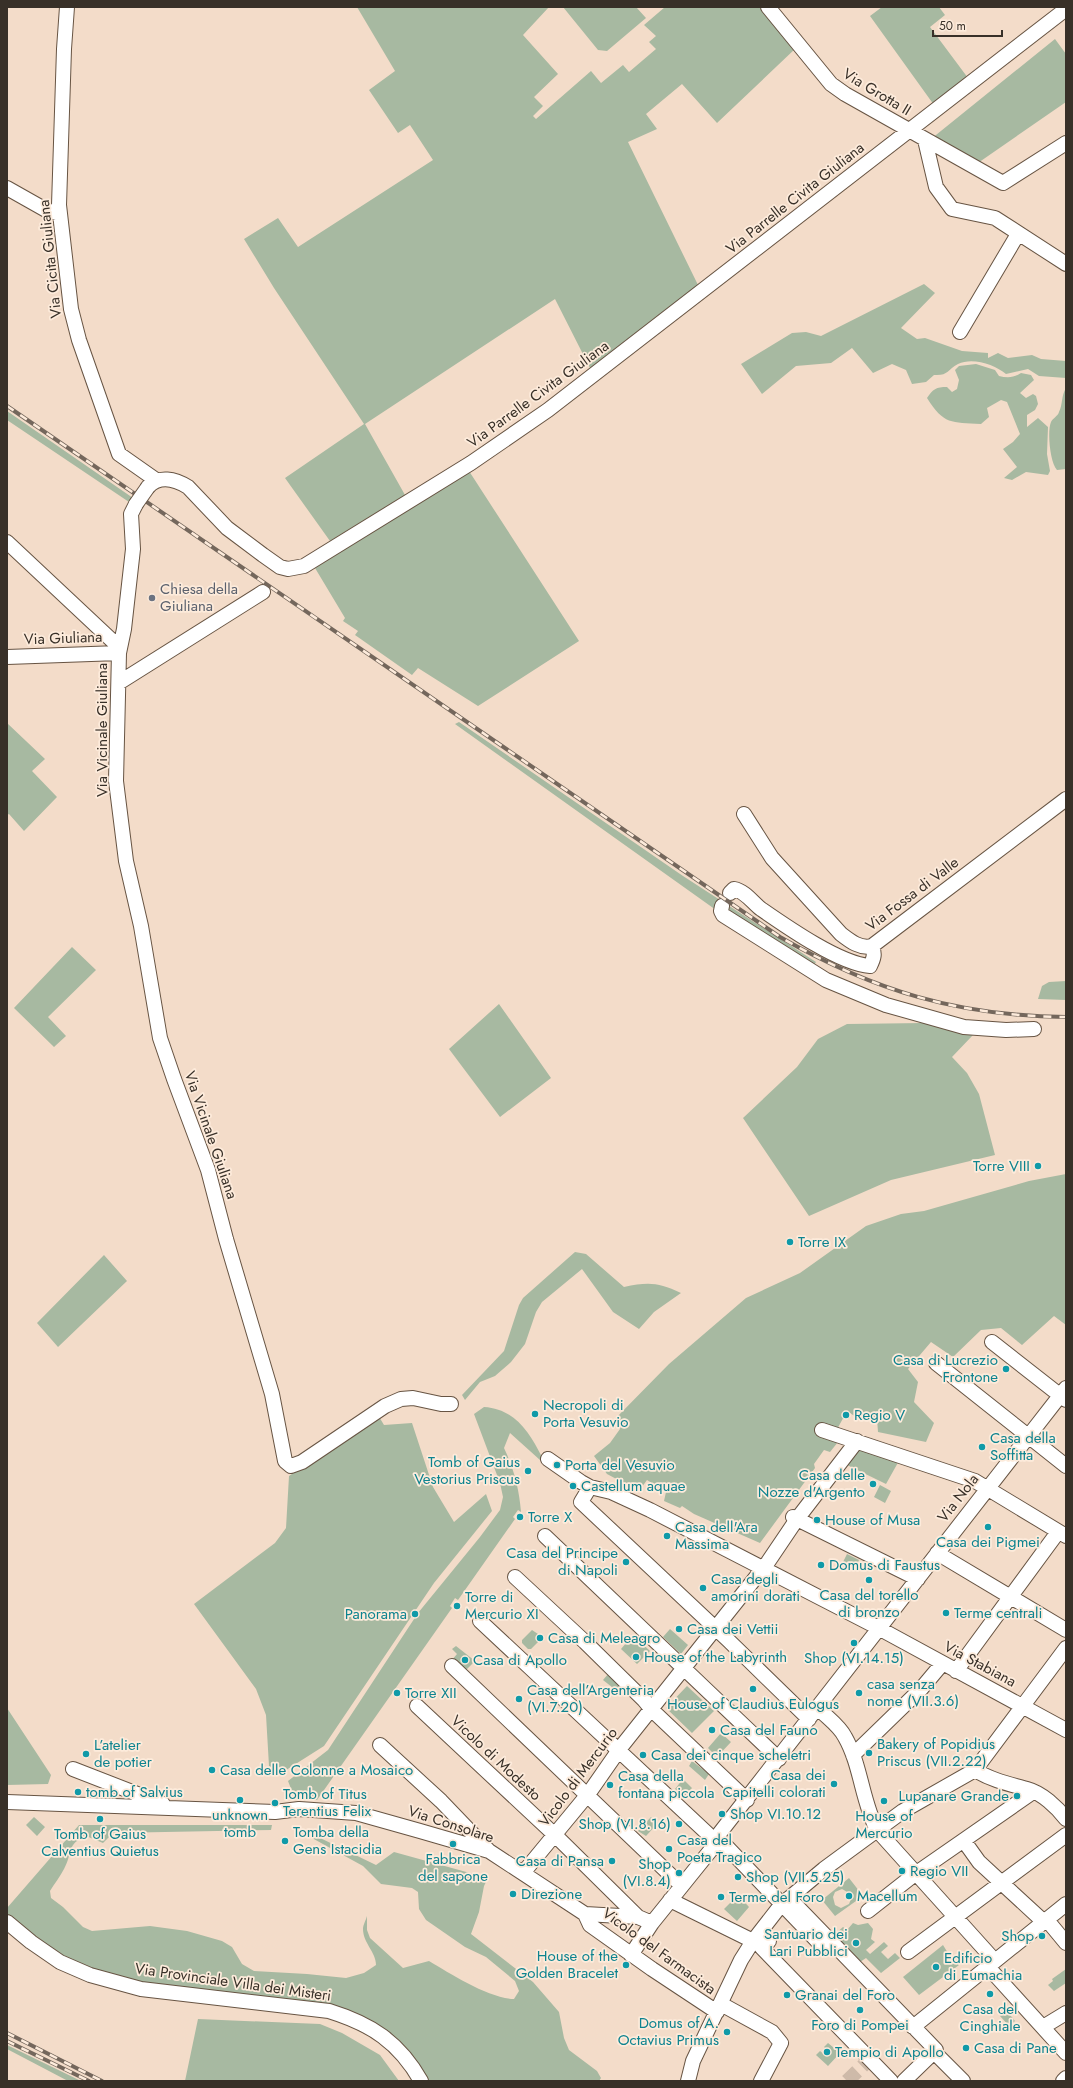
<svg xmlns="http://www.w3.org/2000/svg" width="1073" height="2088" font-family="Jost,sans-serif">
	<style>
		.green { fill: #a7b9a1; fill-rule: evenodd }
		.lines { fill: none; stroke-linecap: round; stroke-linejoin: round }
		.minor-tunnel { stroke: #cebaa9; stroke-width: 14; stroke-dasharray: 14 7; stroke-linecap: butt }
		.minor-casing { stroke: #675443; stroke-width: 16 }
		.minor { stroke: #fff; stroke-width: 14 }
		.rail-casing { stroke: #74675c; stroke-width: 4 }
		.rail { stroke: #fdebdb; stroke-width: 2.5; stroke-dasharray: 8; stroke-linecap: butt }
		.minor-bridge-casing { stroke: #675443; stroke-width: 16; stroke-linecap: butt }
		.minor-bridge { stroke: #fff; stroke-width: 14 }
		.worship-dot { fill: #6b7280; stroke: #fdebdb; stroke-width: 1.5 }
		.culture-dot { fill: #0f9aa8; stroke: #fdebdb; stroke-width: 1.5 }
		.labels { text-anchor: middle; stroke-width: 3.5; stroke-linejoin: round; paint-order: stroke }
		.street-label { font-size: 15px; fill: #383028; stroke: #fdebdb }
		.worship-label { font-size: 15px; fill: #5b616d; stroke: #fdebdb; text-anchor: start }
		.culture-label { font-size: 15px; fill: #0d838f; stroke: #fdebdb; text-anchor: start }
	</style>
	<rect width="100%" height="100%" fill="#f3dcc9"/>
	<path class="green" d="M357 7H549L523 35 558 74 534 97 543 106 533 116 536 119 591 71 601 83 623 65 629 72 656 49 649 42 656 36 644 25 665 7H763L796 48 717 123 682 84 646 114 657 129 628 142 698 285 590 368 555 299 365 424 405 495 330 541 285 478 364 424 274 288 244 239 278 218 298 247 433 160 410 125 398 133 369 90 395 71Z
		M563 7H636L646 18 607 51 598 50Z
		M882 7H939L945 15 930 27 968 78 934 105 870 16Z
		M1055 39 1066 54V102L975 165 931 139Z
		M924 284 935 293 901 328 917 339 925 338 962 351 988 353V358L998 353 1008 358 1032 355 1041 359 1066 361V378L1039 376 1028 369 1006 374C995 365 973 357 958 364 947 370 948 376 934 375L926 382 912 384 906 370 892 364 873 373 852 348 831 363 796 366 762 394 741 364 792 333 806 332 821 336Z
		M976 364 995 370 999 376C1007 378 1014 378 1021 373L1031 375 1034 380 1020 393 1026 398 1033 394 1036 396 1038 404 1035 410 1027 415V427L1038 418 1048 427 1047 454 1050 471 1048 475 1026 472 1012 480 1004 478 1017 467 1003 449 1013 442 1020 434 1007 402 1001 400 987 408 989 417 981 424C951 422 944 425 927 398 933 389 936 387 947 387L952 392 957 389 959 380 955 370 959 366Z
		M1066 388V469L1057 470C1050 463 1047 431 1051 422 1053 418 1058 416 1059 412 1063 404 1061 396 1066 388Z
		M7 411 133 498 129 502 7 420Z
		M469 471 579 641 478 706 418 668 412 675 355 635 358 631 343 621 345 618 315 568Z
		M459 722 683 876 816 962 813 967 716 910 455 724Z
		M7 723 45 759 32 771 57 797 24 831 9 814 7 815Z
		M72 947 96 970 48 1017 66 1036 54 1047 14 1008Z
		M1066 981V1000L1038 999 1042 986 1049 982Z
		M499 1004 551 1078 500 1117 449 1049Z
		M924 1023 973 1035 952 1057 967 1073 979 1094 995 1155 891 1180 809 1216 743 1118 797 1067 818 1039 847 1024Z
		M1066 1174V1325L1054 1316 1022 1345 1001 1328 981 1330 953 1357 931 1342 908 1369 918 1382 914 1402 934 1423 926 1442 878 1432 877 1419 859 1411 856 1417 847 1411 835 1433 842 1437 830 1452 824 1450 814 1464 815 1468 760 1543 694 1514 682 1506 680 1508 664 1501 666 1492 647 1480 639 1491 607 1474 594 1456 610 1443 620 1429 613 1421 669 1364 746 1298 800 1273 866 1226 901 1214 924 1211 1029 1181Z
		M575 1252 586 1254 624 1287C648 1282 658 1282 681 1293L654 1312 639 1329 613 1312 582 1269 542 1302 536 1312 525 1344 511 1362 495 1376 480 1382 465 1400 462 1395 504 1351 519 1305 523 1298Z
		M104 1255 127 1281 58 1347 37 1323Z
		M484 1407C515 1409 529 1432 542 1457L540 1460 510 1433 504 1448C514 1469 519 1488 521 1512L518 1510 513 1517 515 1519 458 1600 455 1598 450 1606 452 1608 317 1800 295 1799 288 1781 328 1750 418 1613 480 1537 500 1510 503 1497 500 1483 474 1414Z
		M378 1415 384 1425 412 1423 433 1487 454 1522 486 1494 492 1511 434 1583 324 1746 283 1772 269 1766 266 1715 256 1689 194 1604 275 1543 286 1528 289 1476Z
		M858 1447 900 1459 886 1484 845 1464Z
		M880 1485 891 1491 885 1503 874 1497Z
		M847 1554 859 1560 854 1570 842 1564Z
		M670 1629 688 1645 681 1654 663 1637Z
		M532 1630 541 1636V1639L531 1649H528L522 1643V1640Z
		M633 1635 650 1651 637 1664 621 1649Z
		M456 1646 475 1661 463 1673 451 1661 457 1654 452 1649Z
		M609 1673 622 1685 617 1691 603 1680Z
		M687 1686 714 1711 692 1733 666 1708Z
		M7 1708 51 1775 48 1784 7 1785Z
		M721 1733 731 1742 717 1757 708 1748Z
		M692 1761 709 1774 705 1780 689 1766Z
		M683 1779 692 1788 684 1797 675 1789Z
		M34 1817 45 1827 37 1836 26 1825Z
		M651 1817 658 1823 646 1836 638 1831Z
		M79 1825H272L271 1830 113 1833 103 1843 86 1836C66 1844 73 1853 64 1869 60 1877 54 1884 50 1891L51 1898 63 1907 83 1927 92 1931 150 1926 187 1931 222 1941 232 1947 242 1964 254 1971 307 1974 346 1978 364 1973 376 1965C376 1952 363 1943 363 1929 363 1925 366 1920 367 1916V1930L370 1938 403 1968 429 1961C451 1974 488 1998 514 1999L519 1991 515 1981 486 1957 465 1947 426 1920 419 1909 418 1892 412 1888 381 1884 363 1866 312 1838 314 1835 376 1865 394 1852 488 1878 484 1886 479 1912 471 1934 533 1982 559 2012 564 2038 569 2050 597 2071 601 2078 599 2081H424L371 2024 165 1990 64 1960 7 1918V1908Z
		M849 1878 863 1896 835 1916 822 1900ZM842 1889 849 1893 851 1899 849 1904 841 1908 835 1905 833 1897 835 1892Z
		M738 1895 749 1907 737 1921 724 1909Z
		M853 1923 858 1925 868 1923 873 1929 871 1939 875 1942 866 1950 870 1954 884 1942 888 1946 881 1952 888 1959 895 1953 900 1958 881 1973 866 1958 860 1962 834 1935 843 1927 847 1930Z
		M943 1945 951 1958 953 1957 959 1965 919 1995 903 1977Z
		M1066 1969V1983L1054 1991 1048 1985 1053 1981 1052 1979Z
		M1006 2010 1015 2021 1009 2026 1000 2016Z
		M198 2019 320 2024 342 2033 380 2055 399 2081H185Z
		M828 2043 840 2053 828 2066 816 2055 820 2051 826 2056 830 2052 824 2047Z
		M7 2045 81 2081H68L7 2049Z"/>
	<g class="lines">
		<path class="minor-tunnel" d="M847 2081 870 2059"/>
		<defs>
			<path id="minor" d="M67 7 64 49 59 205 71 309 79 340 119 454 156 480
				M768 7 831 84 845 94 1003 183 1066 143
				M925 140 936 187 952 209 995 218 1066 264
				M7 188 46 210 60 214
				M960 332 1018 234
				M148 487C159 475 175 479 188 487L227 528 263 555 280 567 288 569 304 566 471 463 548 410 1066 9
				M136 504 131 514 133 549 124 629 119 653 116 781 126 861 141 926 160 1038 174 1079 208 1170 226 1239 272 1394 285 1461 291 1466 302 1462 385 1406 401 1399 413 1398 441 1404H451
				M7 542 120 648
				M7 657 119 653
				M120 682 263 592
				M744 814 772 858 841 934C850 941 860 949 872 946L1066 799
				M730 893 734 889C745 891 753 903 761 909 787 927 840 964 870 966 874 958 875 954 872 946
				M722 906 721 911 723 915 826 980 886 1005 964 1027 1006 1030 1034 1029
				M992 1342 1066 1400
				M936 1363 1066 1466
				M822 1430 975 1481 1066 1536
				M548 1459 581 1482 590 1487 611 1492 650 1510 871 1624 1066 1730
				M590 1487 581 1502 728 1640 809 1719
				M793 1517 918 1579
				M545 1536 779 1759
				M937 1553 1066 1630
				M515 1577 585 1642 644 1700 653 1711 747 1800
				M480 1621 708 1834
				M452 1666 682 1886
				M956 1671 1058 1532
				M417 1706 557 1837 638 1917
				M817 1707C826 1717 839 1725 845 1737 861 1765 862 1801 877 1830L995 1961
				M380 1745 441 1801 489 1851
				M853 1755 921 1689 942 1664
				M73 1769 163 1804
				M975 1770C991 1780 1009 1784 1027 1789 1042 1793 1057 1807 1066 1819
				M7 1802 275 1812 299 1809 356 1813 420 1831 489 1851 585 1914 638 1917 652 1923
				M711 1837 720 1840 726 1846 822 1946 834 1945
				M964 1841 979 1862 1044 1922
				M523 1873 589 1793 621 1747 768 1562 797 1519 857 1441
				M789 1898 936 2050 904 2081
				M670 1900 753 1941
				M868 1911 915 1874 1033 1792
				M585 1914 590 1925 652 1969 717 2012
				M1047 1920 1066 1943
				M7 1922 31 1942 60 1962 90 1975 141 1989 329 2011C371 2024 399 2042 421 2081
				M760 1932 769 1941 762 1948 891 2081
				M908 1952 1066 1835
				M631 1955 652 1923 714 1846 719 1834 1066 1388
				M988 1967 1066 2053
				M721 2004 772 2032 781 2043 761 2081
				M913 2027 1066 1904
				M1043 2027 1066 2013
				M934 2052 963 2081
				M688 2081 693 2061 741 1960 753 1941 781 1905 824 1869 903 1811 975 1770 1066 1648
				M1063 2081 1066 2078"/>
		</defs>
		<use href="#minor" class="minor-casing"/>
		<use href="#minor" class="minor"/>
		<defs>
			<path id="rail" d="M7 406 780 937C874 991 958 1016 1066 1017
				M7 2033 102 2081
				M7 2041 89 2081"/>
		</defs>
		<use href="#rail" class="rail-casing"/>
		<use href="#rail" class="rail"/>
		<defs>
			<path id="minor-bridge" d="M136 504 148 487"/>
		</defs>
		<use href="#minor-bridge" class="minor-bridge-casing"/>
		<use href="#minor-bridge" class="minor-bridge"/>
	</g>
	<circle class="worship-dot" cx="152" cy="598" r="4"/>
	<g class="culture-dot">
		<circle cx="1038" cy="1166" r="4"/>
		<circle cx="790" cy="1242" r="4"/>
		<circle cx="1006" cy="1369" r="4"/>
		<circle cx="535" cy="1414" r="4"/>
		<circle cx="846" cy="1415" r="4"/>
		<circle cx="982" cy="1447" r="4"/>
		<circle cx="557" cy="1465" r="4"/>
		<circle cx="528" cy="1471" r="4"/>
		<circle cx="873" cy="1484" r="4"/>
		<circle cx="573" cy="1486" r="4"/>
		<circle cx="520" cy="1517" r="4"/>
		<circle cx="817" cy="1520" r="4"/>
		<circle cx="988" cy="1527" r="4"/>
		<circle cx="667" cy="1536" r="4"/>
		<circle cx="626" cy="1562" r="4"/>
		<circle cx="821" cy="1565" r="4"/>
		<circle cx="869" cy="1580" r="4"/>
		<circle cx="703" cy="1588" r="4"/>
		<circle cx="457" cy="1606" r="4"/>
		<circle cx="946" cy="1613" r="4"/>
		<circle cx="415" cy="1614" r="4"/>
		<circle cx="679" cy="1629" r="4"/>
		<circle cx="540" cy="1638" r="4"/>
		<circle cx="854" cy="1643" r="4"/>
		<circle cx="636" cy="1657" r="4"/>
		<circle cx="465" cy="1660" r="4"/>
		<circle cx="753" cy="1689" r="4"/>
		<circle cx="397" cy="1693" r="4"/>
		<circle cx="859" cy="1693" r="4"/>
		<circle cx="519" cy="1699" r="4"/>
		<circle cx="712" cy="1730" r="4"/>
		<circle cx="869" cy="1753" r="4"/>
		<circle cx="86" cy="1754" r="4"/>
		<circle cx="643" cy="1755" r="4"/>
		<circle cx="212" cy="1770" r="4"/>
		<circle cx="834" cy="1784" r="4"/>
		<circle cx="610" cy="1785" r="4"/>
		<circle cx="78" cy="1792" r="4"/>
		<circle cx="1017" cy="1796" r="4"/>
		<circle cx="240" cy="1800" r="4"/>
		<circle cx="884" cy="1801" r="4"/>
		<circle cx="275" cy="1803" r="4"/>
		<circle cx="722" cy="1814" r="4"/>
		<circle cx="100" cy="1819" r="4"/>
		<circle cx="679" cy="1824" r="4"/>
		<circle cx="285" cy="1841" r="4"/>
		<circle cx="453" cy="1844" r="4"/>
		<circle cx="669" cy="1849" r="4"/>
		<circle cx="612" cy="1861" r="4"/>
		<circle cx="902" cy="1871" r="4"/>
		<circle cx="679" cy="1873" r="4"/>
		<circle cx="738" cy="1877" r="4"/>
		<circle cx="513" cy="1894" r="4"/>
		<circle cx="849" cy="1896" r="4"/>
		<circle cx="721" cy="1897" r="4"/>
		<circle cx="1042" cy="1936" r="4"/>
		<circle cx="856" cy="1943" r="4"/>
		<circle cx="626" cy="1965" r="4"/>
		<circle cx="936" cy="1967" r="4"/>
		<circle cx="990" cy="1994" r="4"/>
		<circle cx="787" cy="1995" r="4"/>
		<circle cx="860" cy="2010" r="4"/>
		<circle cx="727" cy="2032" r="4"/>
		<circle cx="966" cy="2048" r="4"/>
		<circle cx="827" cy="2052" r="4"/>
	</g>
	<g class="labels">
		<g class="street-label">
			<text transform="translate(877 92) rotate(31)" y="5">Via Grotta II</text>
			<text transform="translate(795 198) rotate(-38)" y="5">Via Parrelle Civita Giuliana</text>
			<text transform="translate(50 259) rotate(-96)" y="5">Via Cicita Giuliana</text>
			<text transform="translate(538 394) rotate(-36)" y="5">Via Parrelle Civita Giuliana</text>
			<text transform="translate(63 638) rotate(-2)" y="5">Via Giuliana</text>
			<text transform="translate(102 730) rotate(-90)" y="5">Via Vicinale Giuliana</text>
			<text transform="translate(912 894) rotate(-37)" y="5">Via Fossa di Valle</text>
			<text transform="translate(211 1135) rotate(71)" y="5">Via Vicinale Giuliana</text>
			<text transform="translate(958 1498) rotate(-52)" y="5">Via Nola</text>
			<text transform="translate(980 1664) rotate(28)" y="5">Via Stabiana</text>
			<text transform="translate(496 1758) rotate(43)" y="5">Vicolo di Modesto</text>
			<text transform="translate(578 1777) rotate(-53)" y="5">Vicolo di Mercurio</text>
			<text transform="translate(451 1824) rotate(18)" y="5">Via Consolare</text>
			<text transform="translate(659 1951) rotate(36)" y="5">Vicolo del Farmacista</text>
			<text transform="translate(233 1982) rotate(8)" y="5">Via Provinciale Villa dei Misteri</text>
		</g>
		<g class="worship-label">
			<text x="160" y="594">Chiesa della<tspan x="160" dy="17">Giuliana</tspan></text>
		</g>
		<g class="culture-label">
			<text x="1030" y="1171" text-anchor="end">Torre VIII</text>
			<text x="798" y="1247">Torre IX</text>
			<text x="998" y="1365" text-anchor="end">Casa di Lucrezio<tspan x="998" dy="17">Frontone</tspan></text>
			<text x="543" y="1410">Necropoli di<tspan x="543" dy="17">Porta Vesuvio</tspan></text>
			<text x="854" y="1420">Regio V</text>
			<text x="990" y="1443">Casa della<tspan x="990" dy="17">Soffitta</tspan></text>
			<text x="520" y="1467" text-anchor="end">Tomb of Gaius<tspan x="520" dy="17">Vestorius Priscus</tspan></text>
			<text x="565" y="1470">Porta del Vesuvio</text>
			<text x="865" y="1480" text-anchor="end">Casa delle<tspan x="865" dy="17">Nozze d'Argento</tspan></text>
			<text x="581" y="1491">Castellum aquae</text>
			<text x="528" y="1522">Torre X</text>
			<text x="825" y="1525">House of Musa</text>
			<text x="675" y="1532">Casa dell'Ara<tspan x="675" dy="17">Massima</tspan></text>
			<text x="988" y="1547" text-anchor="middle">Casa dei Pigmei</text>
			<text x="618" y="1558" text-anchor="end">Casa del Principe<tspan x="618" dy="17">di Napoli</tspan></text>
			<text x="829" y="1570">Domus di Faustus</text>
			<text x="711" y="1584">Casa degli<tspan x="711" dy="17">amorini dorati</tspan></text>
			<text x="869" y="1600" text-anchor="middle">Casa del torello<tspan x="869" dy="17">di bronzo</tspan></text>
			<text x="465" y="1602">Torre di<tspan x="465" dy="17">Mercurio XI</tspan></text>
			<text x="954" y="1618">Terme centrali</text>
			<text x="407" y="1619" text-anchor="end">Panorama</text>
			<text x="687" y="1634">Casa dei Vettii</text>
			<text x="548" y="1643">Casa di Meleagro</text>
			<text x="644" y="1662">House of the Labyrinth</text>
			<text x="854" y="1663" text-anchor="middle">Shop (VI.14.15)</text>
			<text x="473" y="1665">Casa di Apollo</text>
			<text x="867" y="1689">casa senza<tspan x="867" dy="17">nome (VII.3.6)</tspan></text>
			<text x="527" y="1695">Casa dell’Argenteria<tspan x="527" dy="17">(VI.7.20)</tspan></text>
			<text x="405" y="1698">Torre XII</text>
			<text x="753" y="1709" text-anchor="middle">House of Claudius Eulogus</text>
			<text x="720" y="1735">Casa del Fauno</text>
			<text x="877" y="1749">Bakery of Popidius<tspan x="877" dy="17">Priscus (VII.2.22)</tspan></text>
			<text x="94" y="1750">L’atelier<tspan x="94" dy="17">de potier</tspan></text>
			<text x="651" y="1760">Casa dei cinque scheletri</text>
			<text x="220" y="1775">Casa delle Colonne a Mosaico</text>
			<text x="826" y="1780" text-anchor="end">Casa dei<tspan x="826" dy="17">Capitelli colorati</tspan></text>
			<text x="618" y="1781">Casa della<tspan x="618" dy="17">fontana piccola</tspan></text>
			<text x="86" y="1797">tomb of Salvius</text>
			<text x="283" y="1799">Tomb of Titus<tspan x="283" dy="17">Terentius Felix</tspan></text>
			<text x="1009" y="1801" text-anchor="end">Lupanare Grande</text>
			<text x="730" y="1819">Shop VI.10.12</text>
			<text x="240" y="1820" text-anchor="middle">unknown<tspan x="240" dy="17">tomb</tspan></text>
			<text x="884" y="1821" text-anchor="middle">House of<tspan x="884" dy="17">Mercurio</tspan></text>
			<text x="671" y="1829" text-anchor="end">Shop (VI.8.16)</text>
			<text x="293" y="1837">Tomba della<tspan x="293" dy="17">Gens Istacidia</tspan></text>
			<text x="100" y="1839" text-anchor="middle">Tomb of Gaius<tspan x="100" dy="17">Calventius Quietus</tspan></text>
			<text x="677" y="1845">Casa del<tspan x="677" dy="17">Poeta Tragico</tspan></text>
			<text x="453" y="1864" text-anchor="middle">Fabbrica<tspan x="453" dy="17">del sapone</tspan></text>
			<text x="604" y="1866" text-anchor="end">Casa di Pansa</text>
			<text x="671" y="1869" text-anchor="end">Shop<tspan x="671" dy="17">(VI.8.4)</tspan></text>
			<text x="910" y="1876">Regio VII</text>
			<text x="746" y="1882">Shop (VII.5.25)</text>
			<text x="521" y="1899">Direzione</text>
			<text x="857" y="1901">Macellum</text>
			<text x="729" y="1902">Terme del Foro</text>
			<text x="848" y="1939" text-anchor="end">Santuario dei<tspan x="848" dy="17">Lari Pubblici</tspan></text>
			<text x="1034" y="1941" text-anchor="end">Shop</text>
			<text x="618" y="1961" text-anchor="end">House of the<tspan x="618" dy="17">Golden Bracelet</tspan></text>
			<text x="944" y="1963">Edificio<tspan x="944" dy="17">di Eumachia</tspan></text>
			<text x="795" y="2000">Granai del Foro</text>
			<text x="990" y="2014" text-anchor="middle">Casa del<tspan x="990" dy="17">Cinghiale</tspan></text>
			<text x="719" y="2028" text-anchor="end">Domus of A.<tspan x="719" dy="17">Octavius Primus</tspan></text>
			<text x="860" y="2030" text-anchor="middle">Foro di Pompei</text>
			<text x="974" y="2053">Casa di Pane</text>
			<text x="835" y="2057">Tempio di Apollo</text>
		</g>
	</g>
	<rect width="1073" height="2088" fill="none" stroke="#383028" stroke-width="16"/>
	<path d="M933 30v6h69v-6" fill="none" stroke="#383028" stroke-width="2"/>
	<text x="939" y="30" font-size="12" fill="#383028" stroke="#fdebdb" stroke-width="3" paint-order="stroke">50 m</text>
</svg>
